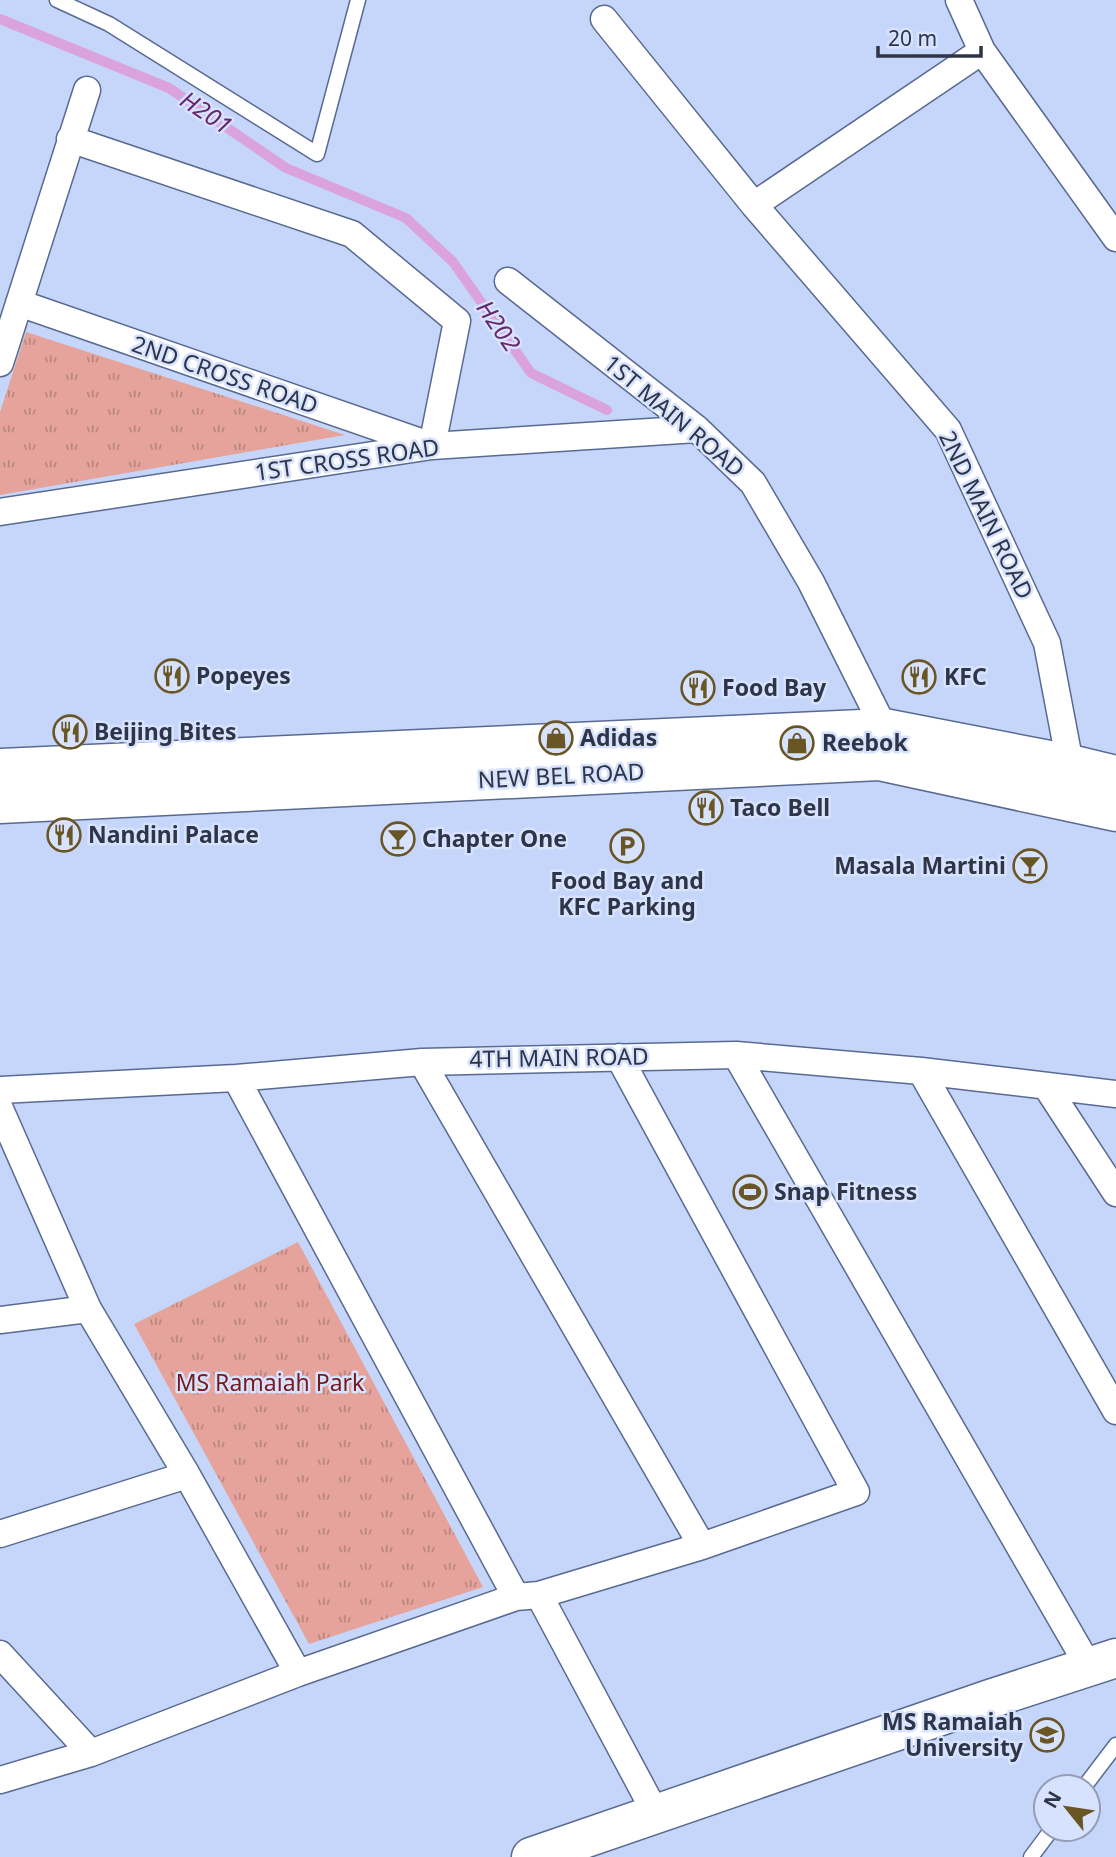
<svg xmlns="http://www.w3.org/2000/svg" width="1116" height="1857" font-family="'Noto Sans',sans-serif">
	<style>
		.park { fill: url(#park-tufts) }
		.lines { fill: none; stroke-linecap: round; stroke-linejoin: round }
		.stream { stroke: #dba3dc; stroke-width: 10 }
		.lane-casing { stroke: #596a91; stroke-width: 17 }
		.street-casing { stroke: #596a91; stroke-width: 29 }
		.secondary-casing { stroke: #596a91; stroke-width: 41 }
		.lane { stroke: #fff; stroke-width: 14 }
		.street { stroke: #fff; stroke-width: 26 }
		.secondary { stroke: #fff; stroke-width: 38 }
		.labels { text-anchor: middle; stroke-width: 5; stroke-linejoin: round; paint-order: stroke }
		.street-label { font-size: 23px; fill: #2d3546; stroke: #d7e3fe }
		.poi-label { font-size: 23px; font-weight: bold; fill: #2d3546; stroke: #d7e3fe; text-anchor: start }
		.park-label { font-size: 23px; fill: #791a1a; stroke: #d7e3fe }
		.water-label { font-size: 24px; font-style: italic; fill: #67256a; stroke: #d7e3fe }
	</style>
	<defs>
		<pattern id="park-tufts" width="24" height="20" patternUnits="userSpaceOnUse" patternTransform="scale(1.75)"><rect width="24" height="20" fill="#e5a39c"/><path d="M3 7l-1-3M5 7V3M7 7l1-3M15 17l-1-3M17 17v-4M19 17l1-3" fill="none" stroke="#ba8681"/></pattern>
	</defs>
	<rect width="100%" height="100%" fill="#c6d6fa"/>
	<path class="park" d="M26 332 345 435 0 495V412Z
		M298 1242 483 1587 309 1644 134 1324Z"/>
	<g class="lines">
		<path class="stream" d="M0 19 169 88 286 168 406 218 453 262 531 373 607 410"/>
		<defs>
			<path id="lane" d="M57 0 109 24 317 154 358 0
				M1084 1787 1116 1745
				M1031 1857 1052 1829"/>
			<path id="street" d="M959 0 982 51 1116 238
				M604 19 754 205 948 430 1047 643 1070 764V778
				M754 205 982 51
				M508 281 697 429 753 483 811 582 884 728
				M19 303 432 446 457 321 352 234 70 139
				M0 363 87 90
				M0 512 432 446 697 429
				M736 1055 1089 1667
				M422 1062 702 1546
				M921 1071 1116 1411
				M236 1078 516 1597
				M1046 1086 1116 1193
				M0 1090 236 1078 422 1062 736 1055 921 1071 1116 1094
				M0 1109 88 1309 187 1475 298 1673
				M0 1320 88 1309
				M0 1534 187 1475
				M539 1595 656 1814
				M0 1654 91 1753
				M0 1780 91 1753 298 1673 516 1597 539 1595 702 1546 856 1492 619 1057"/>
			<path id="secondary" d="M0 768 884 728 1070 764 1116 775
				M0 804 879 761 1116 812
				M531 1857 990 1699 1116 1658"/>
		</defs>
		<use href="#lane" class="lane-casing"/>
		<use href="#street" class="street-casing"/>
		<use href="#secondary" class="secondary-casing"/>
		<use href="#lane" class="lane"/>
		<use href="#street" class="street"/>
		<use href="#secondary" class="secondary"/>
	</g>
	<defs>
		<symbol id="restaurant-ring" viewBox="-11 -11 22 22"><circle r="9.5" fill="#d7e3fe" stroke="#6a5524" stroke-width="1.5"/><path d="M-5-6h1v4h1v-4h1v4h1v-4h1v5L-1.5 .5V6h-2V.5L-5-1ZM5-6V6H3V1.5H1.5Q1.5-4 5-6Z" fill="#6a5524"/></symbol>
		<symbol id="shop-ring" viewBox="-11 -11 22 22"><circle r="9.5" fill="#d7e3fe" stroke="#6a5524" stroke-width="1.5"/><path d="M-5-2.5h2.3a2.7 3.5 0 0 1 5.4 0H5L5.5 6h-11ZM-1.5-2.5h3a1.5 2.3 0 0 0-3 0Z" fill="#6a5524"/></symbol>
		<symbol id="bar-ring" viewBox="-11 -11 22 22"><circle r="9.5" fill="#d7e3fe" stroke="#6a5524" stroke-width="1.5"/><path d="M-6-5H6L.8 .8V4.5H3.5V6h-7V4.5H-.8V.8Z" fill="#6a5524"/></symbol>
		<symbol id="parking-ring" viewBox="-11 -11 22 22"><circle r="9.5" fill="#d7e3fe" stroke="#6a5524" stroke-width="1.5"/><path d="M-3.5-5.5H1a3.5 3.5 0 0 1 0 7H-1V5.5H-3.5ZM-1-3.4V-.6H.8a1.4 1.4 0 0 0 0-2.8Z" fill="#6a5524"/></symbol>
		<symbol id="stadium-ring" viewBox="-11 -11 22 22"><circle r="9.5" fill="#d7e3fe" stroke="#6a5524" stroke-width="1.5"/><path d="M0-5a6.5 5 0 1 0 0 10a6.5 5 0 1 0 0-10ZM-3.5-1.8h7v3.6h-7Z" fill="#6a5524"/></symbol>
		<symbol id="university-ring" viewBox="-11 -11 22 22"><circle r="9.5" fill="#d7e3fe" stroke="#6a5524" stroke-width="1.5"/><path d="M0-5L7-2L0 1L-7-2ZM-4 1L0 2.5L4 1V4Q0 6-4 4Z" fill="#6a5524"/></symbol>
	</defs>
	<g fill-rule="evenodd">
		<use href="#restaurant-ring" x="153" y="657" width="38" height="38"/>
		<use href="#restaurant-ring" x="900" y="658" width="38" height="38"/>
		<use href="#restaurant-ring" x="679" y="669" width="38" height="38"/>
		<use href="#restaurant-ring" x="51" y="713" width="38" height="38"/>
		<use href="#shop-ring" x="537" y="719" width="38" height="38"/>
		<use href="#shop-ring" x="778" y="724" width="38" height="38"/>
		<use href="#restaurant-ring" x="687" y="789" width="38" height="38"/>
		<use href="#restaurant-ring" x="45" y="816" width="38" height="38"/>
		<use href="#bar-ring" x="379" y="820" width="38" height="38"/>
		<use href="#parking-ring" x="608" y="827" width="38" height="38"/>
		<use href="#bar-ring" x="1011" y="847" width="38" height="38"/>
		<use href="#stadium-ring" x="731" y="1173" width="38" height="38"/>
		<use href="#university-ring" x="1028" y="1716" width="38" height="38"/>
	</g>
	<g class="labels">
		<g class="street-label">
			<text transform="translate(225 375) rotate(19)" y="8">2ND CROSS ROAD</text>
			<text transform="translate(674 416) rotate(40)" y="8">1ST MAIN ROAD</text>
			<text transform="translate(347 460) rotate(-8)" y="8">1ST CROSS ROAD</text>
			<text transform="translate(986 515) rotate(64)" y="8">2ND MAIN ROAD</text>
			<text transform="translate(561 776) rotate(-3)" y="8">NEW BEL ROAD</text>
			<text transform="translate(559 1058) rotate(-1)" y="8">4TH MAIN ROAD</text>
		</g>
		<g class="poi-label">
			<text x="196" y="684">Popeyes</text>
			<text x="944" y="685">KFC</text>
			<text x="722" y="696">Food Bay</text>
			<text x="94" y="740">Beijing Bites</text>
			<text x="580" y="746">Adidas</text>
			<text x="822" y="751">Reebok</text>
			<text x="730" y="816">Taco Bell</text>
			<text x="88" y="843">Nandini Palace</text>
			<text x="422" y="847">Chapter One</text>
			<text x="1006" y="874" text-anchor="end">Masala Martini</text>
			<text x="627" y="889" text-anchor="middle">Food Bay and<tspan x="627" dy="26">KFC Parking</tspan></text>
			<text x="774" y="1200">Snap Fitness</text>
			<text x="1023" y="1730" text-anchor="end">MS Ramaiah<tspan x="1023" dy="26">University</tspan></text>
		</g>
		<g class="park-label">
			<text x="270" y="1391">MS Ramaiah Park</text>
		</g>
		<g class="water-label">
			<text transform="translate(206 113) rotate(34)" y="8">H201</text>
			<text transform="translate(498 326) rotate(55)" y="8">H202</text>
		</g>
	</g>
	<g transform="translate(1067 1808) rotate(300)"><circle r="33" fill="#d7e3fe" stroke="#939db4" stroke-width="2"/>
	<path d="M0-5L12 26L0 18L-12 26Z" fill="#6a5524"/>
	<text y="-10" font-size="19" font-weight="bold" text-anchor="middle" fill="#2d3546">N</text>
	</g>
	<path d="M878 46v10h103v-10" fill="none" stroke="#2d3546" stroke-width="3.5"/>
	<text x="888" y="46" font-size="21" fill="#2d3546" stroke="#d7e3fe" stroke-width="5" paint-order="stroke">20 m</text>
</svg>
